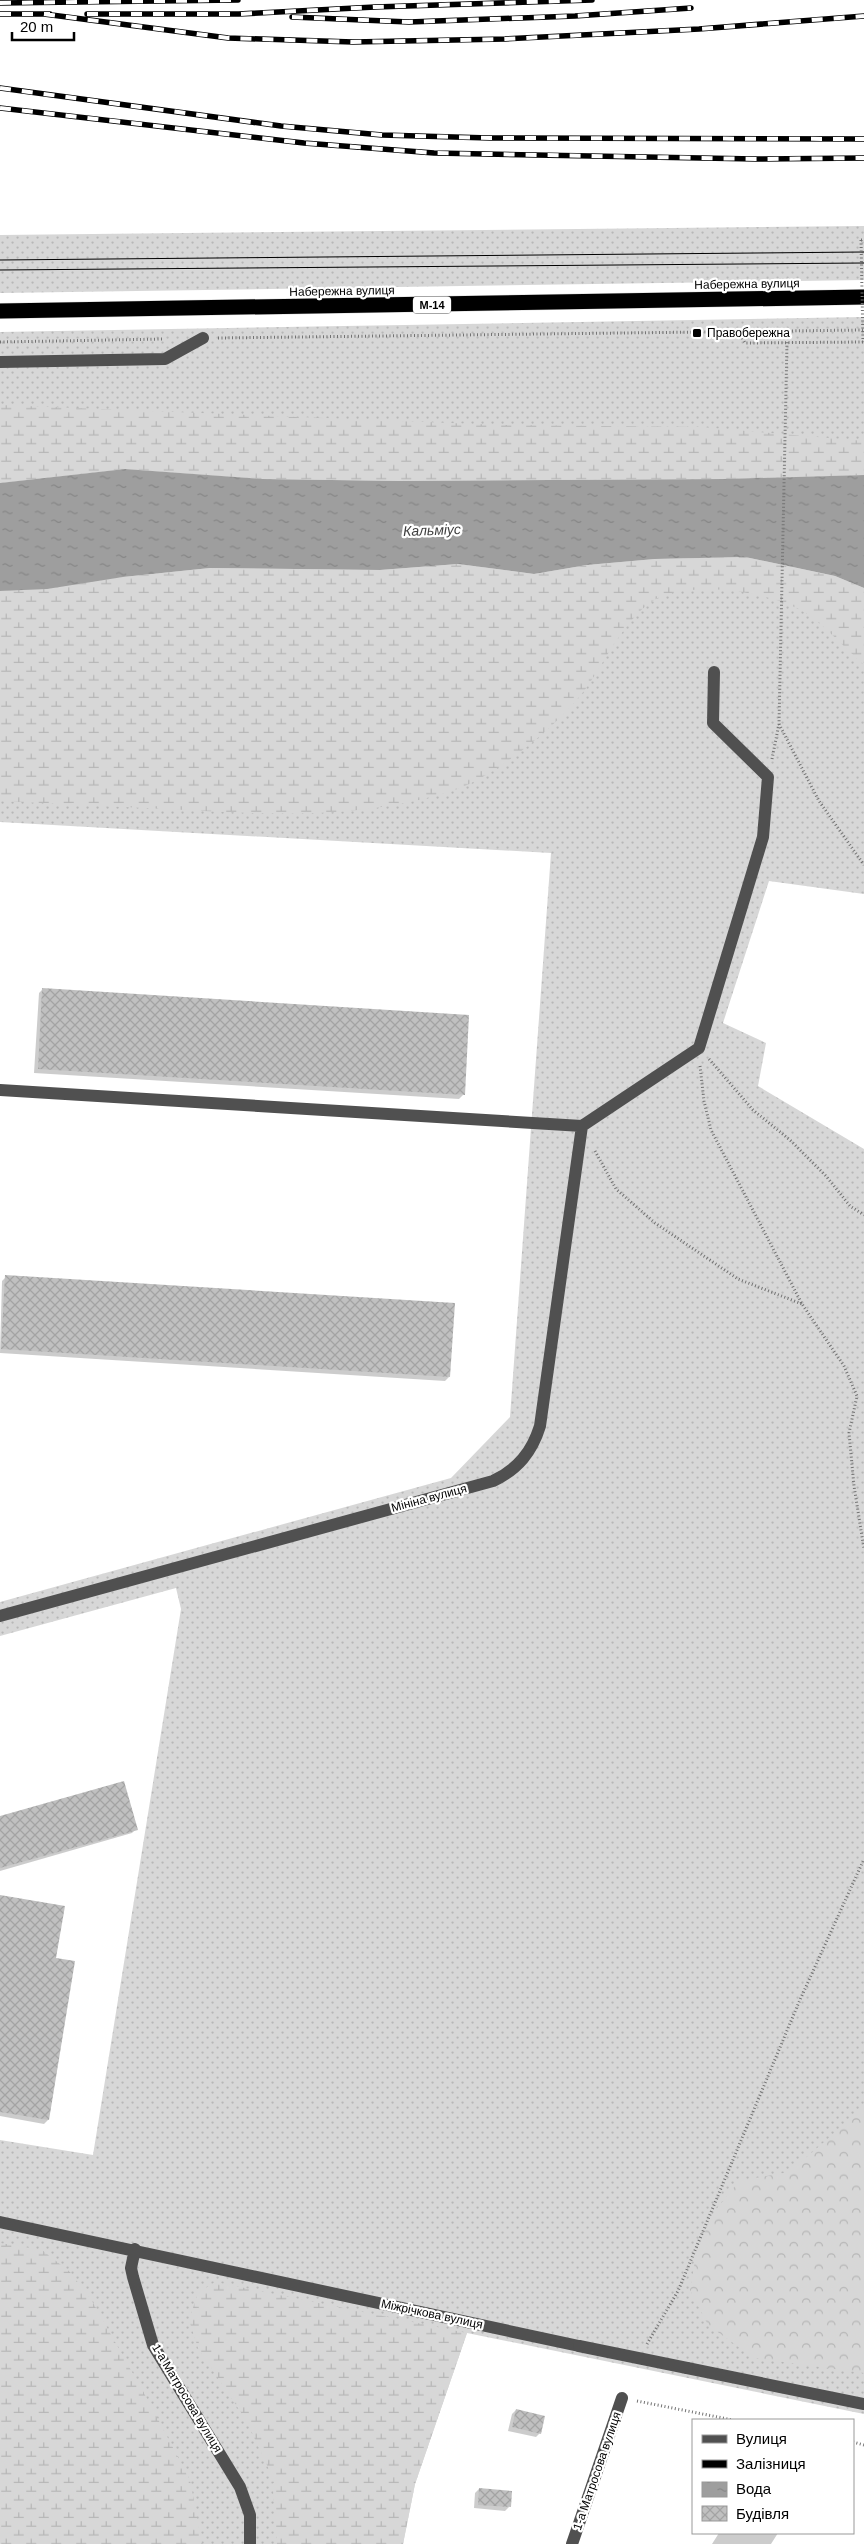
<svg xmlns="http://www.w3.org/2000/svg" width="864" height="2544" font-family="Helvetica,sans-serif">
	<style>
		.grass { fill: url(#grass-dots) }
		.forest { fill: url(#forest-crowns) }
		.wetland { fill: url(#wetland-marsh) }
		.water { fill: url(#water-ripples) }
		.shadow { fill: #0003 }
		.building { fill: url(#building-cross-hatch) }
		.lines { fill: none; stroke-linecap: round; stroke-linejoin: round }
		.highway-casing { stroke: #dbdbdb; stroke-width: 16 }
		.path { stroke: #727272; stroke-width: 3; stroke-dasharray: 1 2.5; stroke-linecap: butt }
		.minor { stroke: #505050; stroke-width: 12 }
		.highway { stroke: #000; stroke-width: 15 }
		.tram { stroke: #000; stroke-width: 1 }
		.rail-casing { stroke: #000; stroke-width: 5.5 }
		.rail { stroke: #fff; stroke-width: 4; stroke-dasharray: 11; stroke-linecap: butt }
		.path-bridge { stroke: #727272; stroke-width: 3; stroke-dasharray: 1 2.5; stroke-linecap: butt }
		.minor-bridge { stroke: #505050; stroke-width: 12 }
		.poi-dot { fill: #000; stroke: #fff; stroke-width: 2 }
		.labels { text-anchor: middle; stroke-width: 4.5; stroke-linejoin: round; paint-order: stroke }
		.shield { fill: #fff; stroke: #4c4c4c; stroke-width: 1 }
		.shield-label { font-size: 11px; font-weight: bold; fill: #000 }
		.street-label { font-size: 12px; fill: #000; stroke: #fff }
		.poi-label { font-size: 12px; fill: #000; stroke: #fff; text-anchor: start }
		.water-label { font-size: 14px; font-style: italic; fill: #3f3f3f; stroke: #fff }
	</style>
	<defs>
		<pattern id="grass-dots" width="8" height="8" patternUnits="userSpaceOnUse" patternTransform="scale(1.25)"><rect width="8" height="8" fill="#d7d7d7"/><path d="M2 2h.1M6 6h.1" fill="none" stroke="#b7b7b7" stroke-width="1.8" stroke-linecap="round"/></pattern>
		<pattern id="forest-crowns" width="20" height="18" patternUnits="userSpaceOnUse" patternTransform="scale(1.25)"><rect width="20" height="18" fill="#d7d7d7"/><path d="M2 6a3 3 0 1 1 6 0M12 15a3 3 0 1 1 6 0" fill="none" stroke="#b7b7b7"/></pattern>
		<pattern id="wetland-marsh" width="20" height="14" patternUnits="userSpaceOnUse" patternTransform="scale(1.25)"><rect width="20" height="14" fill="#d7d7d7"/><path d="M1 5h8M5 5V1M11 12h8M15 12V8" fill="none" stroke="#b7b7b7"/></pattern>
		<pattern id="water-ripples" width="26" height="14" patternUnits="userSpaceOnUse" patternTransform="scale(1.25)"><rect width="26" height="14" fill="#9e9e9e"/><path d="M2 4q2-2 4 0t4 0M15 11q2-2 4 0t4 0" fill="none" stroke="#868686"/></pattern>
		<pattern id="building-cross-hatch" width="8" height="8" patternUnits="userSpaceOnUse" patternTransform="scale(1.25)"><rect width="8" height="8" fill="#c0c0c0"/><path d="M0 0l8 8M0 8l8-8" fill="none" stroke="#a3a3a3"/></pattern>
	</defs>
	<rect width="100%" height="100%" fill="#fff"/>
	<path class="grass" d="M864 226V280L0 293V235Z
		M864 317V475L724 479H263L125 469 0 483V332Z
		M123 577 864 588V894L769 881 723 1023 766 1043 758 1086 864 1149V2414L467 2333 415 2484 403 2544H0V2140L93 2155 181 1609 176 1588 0 1636V1602L451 1478 510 1417 551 853 0 822V591Z"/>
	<path class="forest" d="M864 2108V2373L754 2358 708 2325 690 2290 697 2249 714 2212 739 2181 789 2172Z"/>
	<path class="wetland" d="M0 405 500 425 701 427 864 441V475L724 479 399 481 263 479 125 469 0 483Z
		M745 557 835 576 864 588V665C846 649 829 630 810 616 777 591 686 578 651 602 626 619 606 659 589 684 563 722 497 776 452 791 360 819 280 815 186 810 124 807 62 804 0 801V591L47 589 123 577 210 568 380 570 458 564 534 574 587 565 655 559Z
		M0 2243 42 2250 70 2272 92 2301 150 2404 190 2480 202 2544H0Z
		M215 2282 467 2333 415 2484 403 2544H277L272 2476 246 2420 198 2348 189 2320 198 2293Z"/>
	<path class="water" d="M125 469 263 479 399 481 724 479 864 475V588L835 576 745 557 655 559 587 565 534 574 458 564 380 570 210 568 123 577 47 589 0 591V483Z"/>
	<path class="shadow" d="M43 989 463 1095 459 1099 34 1073 39 993Z
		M6 1277 449 1377 445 1381 0 1353 2 1281Z
		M0 1817 136 1829 132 1833 0 1871Z
		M0 1897 55 1960 48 2120 44 2124 0 2116Z
		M516 2410 540 2433 536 2437 508 2431 512 2414Z
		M479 2489 509 2507 505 2511 474 2508 475 2493Z
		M719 2533H778L771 2544H712Z"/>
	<path class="building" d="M42 988 469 1015 465 1095 38 1069Z
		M5 1275 455 1303 450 1377 1 1349Z
		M124 1781 138 1830 0 1868V1816Z
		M0 1895 65 1906 56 1958 75 1961 49 2120 0 2112Z
		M516 2409 545 2416 541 2434 512 2427Z
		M479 2488 512 2491 511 2507 478 2505Z"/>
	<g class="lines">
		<defs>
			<path id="highway" d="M0 311 864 297"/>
		</defs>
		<use href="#highway" class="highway-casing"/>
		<path class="path" d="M861 240H864
			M739 332 745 343 863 342
			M218 338 864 330
			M0 342 164 339
			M779 724 819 801 864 865
			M772 759 779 724 787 342
			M709 1059 753 1110 790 1140 826 1176 850 1206 864 1215
			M700 1066 704 1101 711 1130 802 1304 844 1366 857 1396 849 1433 854 1486 864 1549
			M595 1151 616 1189 655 1223 738 1279 802 1304
			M647 2344 678 2291 799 2002 864 1859
			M637 2401 733 2420
			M853 2442 864 2445"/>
		<path class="minor" d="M0 362 165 359 203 338
			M0 1090 582 1126 699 1048 763 837 768 777 713 723 714 672
			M0 1616 493 1481C518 1469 532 1452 540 1426L582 1126
			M0 2222 579 2346
			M135 2249 131 2268 133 2277 153 2345 240 2487 250 2515V2544
			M687 2368 864 2404
			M572 2544 622 2398"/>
		<use href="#highway" class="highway"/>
		<path class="tram" d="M0 260 864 252
			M0 270 864 263"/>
		<defs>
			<path id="rail" d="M0 3 238 0
				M0 14H50
				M44 14 228 38 353 42 505 39 699 29 864 16
				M87 14H239L375 7 592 0
				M292 17 409 22 575 16 691 8
				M0 88 281 126 382 135 490 138 864 139
				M0 108 304 143 434 153 756 159 864 158"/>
		</defs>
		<use href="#rail" class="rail-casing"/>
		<use href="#rail" class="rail"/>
		<path class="path-bridge" d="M861 240 863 342"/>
		<path class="minor-bridge" d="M579 2346 687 2368"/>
	</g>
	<rect class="poi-dot" x="692" y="328" width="10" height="10" rx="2.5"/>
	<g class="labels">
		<rect class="shield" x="413" y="296.5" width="38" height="17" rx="4"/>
		<g class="shield-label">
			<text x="432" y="309">М-14</text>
		</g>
		<g class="street-label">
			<text transform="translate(747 284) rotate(-1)" y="4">Набережна вулиця</text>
			<text transform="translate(342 291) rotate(-1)" y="4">Набережна вулиця</text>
			<text transform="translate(429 1498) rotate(-15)" y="4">Мініна вулиця</text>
			<text transform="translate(432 2314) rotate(12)" y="4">Міжрічкова вулиця</text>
			<text transform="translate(187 2398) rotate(59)" y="4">1-а Матросова вулиця</text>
			<text transform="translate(597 2471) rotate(-71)" y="4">1-а Матросова вулиця</text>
		</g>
		<g class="poi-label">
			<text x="707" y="337">Правобережна</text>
		</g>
		<g class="water-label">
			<text transform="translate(432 530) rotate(-2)" y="5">Кальміус</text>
		</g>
	</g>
	<rect x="692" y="2419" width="162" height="115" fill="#ffffff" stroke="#999999"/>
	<rect x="702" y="2435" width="25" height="8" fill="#505050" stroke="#999999"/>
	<text x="736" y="2444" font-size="15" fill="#000000">Вулиця</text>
	<rect x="702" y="2460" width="25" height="8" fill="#000000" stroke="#999999"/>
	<text x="736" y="2469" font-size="15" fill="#000000">Залізниця</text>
	<rect x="702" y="2482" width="25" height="15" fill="url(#water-ripples)" stroke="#999999"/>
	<text x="736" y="2494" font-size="15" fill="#000000">Вода</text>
	<rect x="702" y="2506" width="25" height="15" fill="url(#building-cross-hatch)" stroke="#999999"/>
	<text x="736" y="2519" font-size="15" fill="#000000">Будівля</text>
	<path d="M12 32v8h62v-8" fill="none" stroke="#000000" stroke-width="2.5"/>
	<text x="20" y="32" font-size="15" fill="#000000" stroke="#ffffff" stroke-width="4" paint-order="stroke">20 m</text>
</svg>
